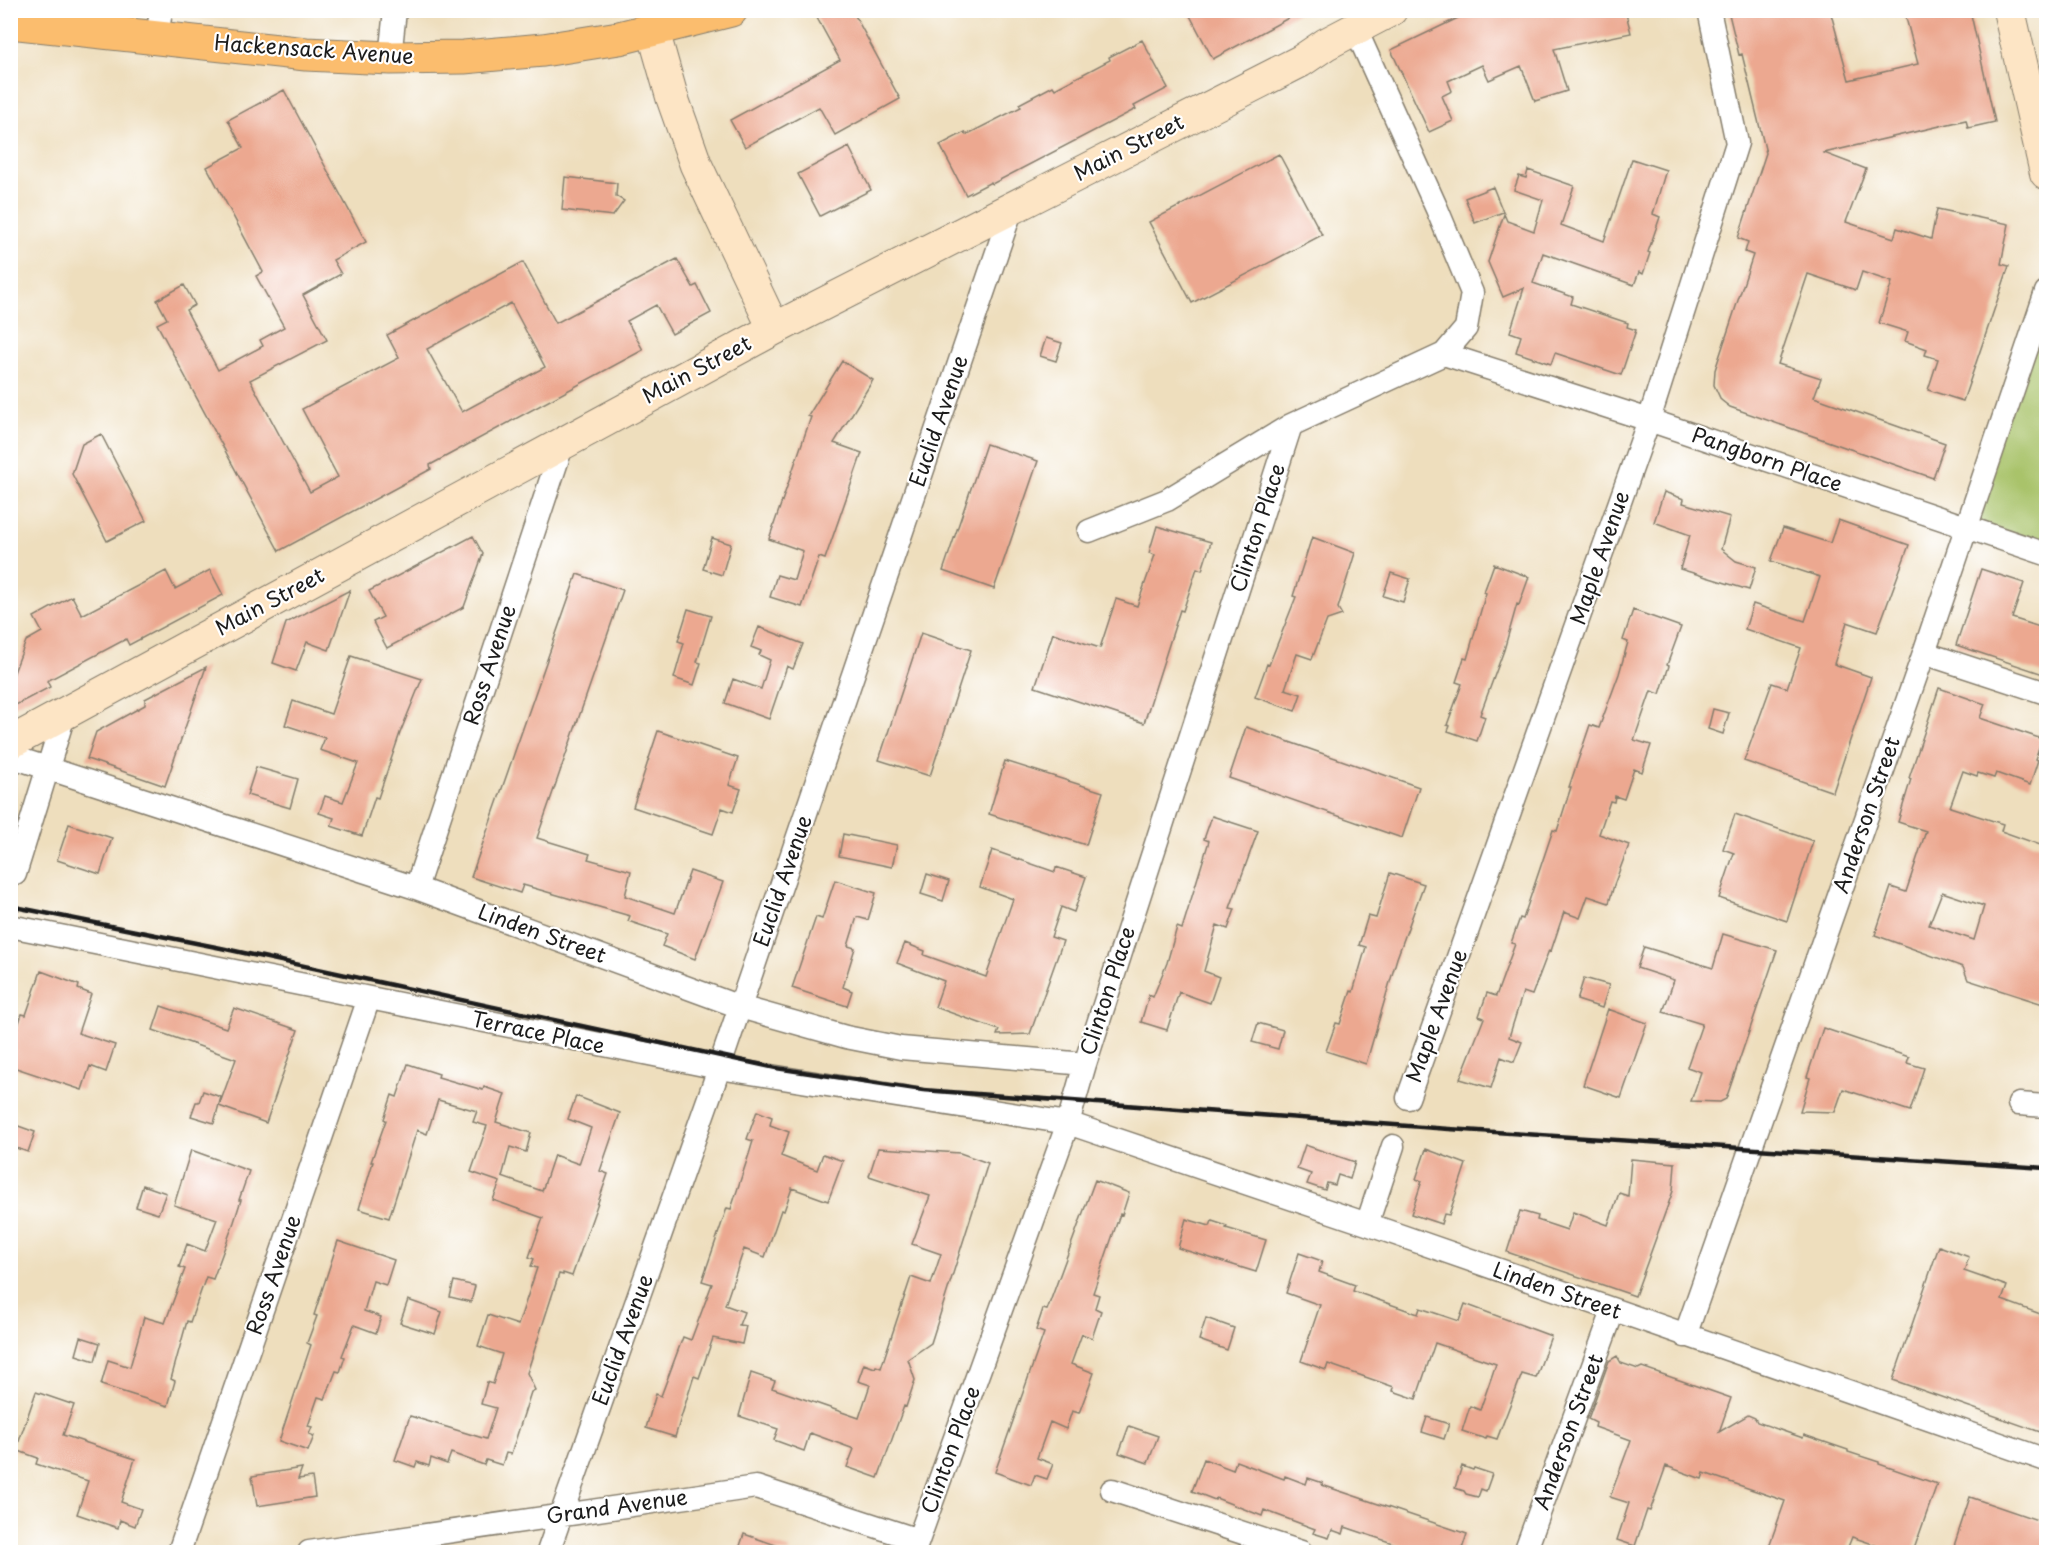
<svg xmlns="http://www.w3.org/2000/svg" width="2057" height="1563" font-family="'Playpen Sans',sans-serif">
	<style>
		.green { fill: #a9c36a; stroke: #627043; stroke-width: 1.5 }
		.building { fill: #eca890; fill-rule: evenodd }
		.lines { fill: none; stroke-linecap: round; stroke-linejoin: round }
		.street-casing { stroke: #857d6c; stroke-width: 25 }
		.secondary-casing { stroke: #857d6c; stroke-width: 34 }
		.primary-casing { stroke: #857d6c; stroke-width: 35 }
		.street { stroke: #fff; stroke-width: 22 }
		.secondary { stroke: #fde5c5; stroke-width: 32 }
		.primary { stroke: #fbbd6e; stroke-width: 33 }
		.rail { stroke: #1c1c1c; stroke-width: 4.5 }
		.labels { text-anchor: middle; stroke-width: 4.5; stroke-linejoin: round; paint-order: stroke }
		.street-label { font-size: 21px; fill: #1c1c1c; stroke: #fff }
	</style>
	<rect width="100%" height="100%" fill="#fff"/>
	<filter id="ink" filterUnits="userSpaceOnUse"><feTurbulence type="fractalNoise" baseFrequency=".0167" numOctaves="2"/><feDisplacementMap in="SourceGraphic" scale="12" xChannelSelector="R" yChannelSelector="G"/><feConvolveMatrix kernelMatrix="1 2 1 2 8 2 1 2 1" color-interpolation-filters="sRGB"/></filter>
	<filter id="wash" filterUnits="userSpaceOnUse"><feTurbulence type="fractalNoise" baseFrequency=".008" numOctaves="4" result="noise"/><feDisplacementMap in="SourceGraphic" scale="24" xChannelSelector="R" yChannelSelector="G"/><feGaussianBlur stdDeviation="1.35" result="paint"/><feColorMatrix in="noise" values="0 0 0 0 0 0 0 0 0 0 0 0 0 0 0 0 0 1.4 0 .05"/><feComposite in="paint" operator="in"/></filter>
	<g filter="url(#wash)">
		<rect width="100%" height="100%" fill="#eedebd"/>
		<path class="green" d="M2046 292V554L1966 527Z"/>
		<g id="blocks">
			<path class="building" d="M826 10H852L900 99 835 135 819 107 745 147 730 120 840 60 816 16Z
				M1187 10H1303L1213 59Z
				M1458 10H1625L1631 33 1554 49 1567 91 1535 101 1521 66 1489 80 1482 65 1448 81 1452 91 1442 96 1453 121 1429 132 1391 50 1460 17Z
				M1728 10H1830L1849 80 1918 64 1904 10H1970L1995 122 1968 128 1966 120 1824 153 1866 169 1846 222 1894 238 1897 228 1931 239 1937 209 2009 224 2001 264 2009 266 1963 401 1928 390 1938 359 1925 355 1927 349 1905 341 1908 332 1879 323 1892 282 1862 272 1856 290 1808 274 1778 364 1821 378 1814 397 1945 443 1933 478 1730 407 1721 400 1714 385 1715 370 1753 255 1745 252 1748 242 1738 238 1766 153 1742 54 1739 55Z
				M1142 40 1168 88 1134 106 1136 109 992 184 991 182 966 195 940 145 965 132 966 135 1021 107 1019 104 1053 86 1055 89 1110 60 1109 57Z
				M284 90 366 242 333 260 341 274 303 295 327 340 250 380 310 492 338 477 302 409 399 358 387 335 523 262 556 323 677 259 693 287 697 285 711 313 672 334 656 305 627 321 643 350 430 465 431 469 279 551 157 324 167 319 157 300 184 285 195 305 186 310 218 370 263 346 260 340 284 327 256 276 263 272 207 167 243 148 228 120ZM511 303 545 367 462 412 427 349Z
				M849 147 871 190 820 216 798 174Z
				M1279 154 1322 235 1192 303 1149 222Z
				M1632 159 1666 170 1653 214 1660 217 1648 252 1650 253 1643 274 1639 272 1634 285 1543 253 1533 283 1573 297 1571 304 1628 323 1627 327 1636 330 1621 375 1555 353 1551 364 1516 352 1521 336 1510 332 1524 288 1503 297 1488 262 1504 214 1507 221 1534 231 1543 200 1514 190 1519 176 1526 178 1528 170 1574 186 1561 225 1604 241Z
				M565 177 617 183 616 196 624 201 613 216 562 210Z
				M1493 187 1503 212 1475 223 1465 198Z
				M1046 338 1062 343 1056 361 1040 356Z
				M842 361 873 380 834 443 862 453 825 559 819 557 802 607 770 597 777 575 794 580 803 551 769 539 811 417 808 416Z
				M101 434 146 521 107 541 72 474 82 444Z
				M986 444 1038 461 994 589 943 571Z
				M1664 492 1684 499 1683 503 1730 517 1721 549 1736 561 1756 567 1749 590 1680 569 1690 535 1654 522Z
				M1838 520 1909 545 1877 632 1847 622 1834 664 1871 677 1833 792 1744 761 1772 683 1787 688 1801 648 1745 629 1753 604 1805 621 1820 577 1771 561 1783 528 1830 543Z
				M1157 526 1211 542 1202 570 1197 568 1183 611 1180 610 1144 723 1035 687 1053 633 1100 648 1116 599 1137 606 1155 555 1149 553Z
				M473 536 483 554 464 607 387 648 373 622 383 617 369 591Z
				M1312 537 1355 553 1338 608 1342 615 1327 620 1312 659 1297 654 1285 689 1301 694 1295 711 1255 697 1267 664 1269 665 1296 597 1293 596Z
				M712 538 731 544 722 575 703 569Z
				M1494 564 1529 577 1519 605 1517 604 1504 650 1480 715 1485 717 1477 741 1448 731 1450 726 1447 725 1462 684 1456 682 1464 658 1467 659 1486 593 1484 592Z
				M1981 569 2024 583 2012 618 2046 629V675L1956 645Z
				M210 570 223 595 129 645 126 639 47 681 50 687 10 708V683L26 641 42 632 34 617 72 596 82 615 166 571 175 589Z
				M1391 573 1410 579 1403 602 1383 596Z
				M577 574 623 590 537 838 590 854 588 859 631 871 625 896 675 913 690 871 723 882 695 959 662 946 667 934 628 921 630 916 523 885 520 893 471 877Z
				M350 590 329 650 307 642 296 671 273 663 286 623Z
				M688 609 711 616 697 662 701 663 694 685 674 678 684 643 678 641Z
				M1633 610 1681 627 1667 665 1669 666 1660 694 1651 691 1634 740 1651 745 1642 772 1634 769 1624 799 1615 796 1614 802 1610 801 1599 834 1629 845 1614 885 1609 903 1588 896 1580 918 1564 912 1551 951 1549 950 1532 995 1523 992 1509 1037 1522 1042 1514 1062 1501 1057 1491 1088 1460 1079 1484 1018 1479 1016 1487 993 1496 996 1515 944 1511 943 1520 918 1523 919 1553 830 1557 831 1571 787H1569L1590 725 1599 728 1619 674 1628 642 1623 640Z
				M759 627 803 644 793 669 787 666 769 719 725 703 733 679 761 689 770 660 759 655 761 651 751 647Z
				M921 633 971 650 930 776 879 760Z
				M351 656 422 679 400 733 378 798 375 797 362 836 331 826 334 818 319 813 325 796 343 802 358 763 320 750 325 738 285 725 293 701 331 714Z
				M206 667 165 786 87 759 96 732 145 705V699Z
				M1939 688 1985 704 1980 718 2042 739 2035 759 2038 760 2030 785 1996 773 1994 778 1978 773 1977 776 1963 771 1950 807 2003 824 2001 831 2046 847V1005L1968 980 1963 967 1875 935 1891 887 1906 892 1926 831 1898 822 1911 779 1909 778ZM1942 892 1984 906 1974 940 1929 925Z
				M1713 709 1729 713 1723 734 1708 729Z
				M1246 727 1419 787 1402 838 1229 778Z
				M658 731 738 758 729 785 741 789 733 812 722 808 713 834 633 807Z
				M1005 761 1103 792 1086 845 989 814Z
				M256 767 298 779 290 808 247 795Z
				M1735 814 1813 841 1787 921 1719 898 1734 853 1723 849Z
				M1212 816 1258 831 1230 908 1235 909 1228 929 1217 925 1204 971 1219 977 1210 1003 1179 992 1167 1030 1141 1022 1149 995 1153 997 1167 963 1177 927 1182 929 1209 841 1204 839Z
				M69 824 112 838 100 874 57 860Z
				M843 834 897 845 892 867 839 856Z
				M992 850 1055 872 1056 867 1086 877 1074 912 1061 907 1051 937 1063 941 1030 1034 997 1035 999 1030 935 1007 944 981 897 963 905 943 925 951 924 955 986 977 1013 899 980 887Z
				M1390 873 1424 884 1397 958 1366 1064 1326 1051 1336 1023 1340 1024 1351 991 1353 992 1366 947 1359 945 1368 916 1376 918Z
				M927 874 949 881 943 901 921 894Z
				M835 880 876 893 868 920 857 917 848 946 855 948 843 987 852 991 847 1006 792 988 816 917 822 919Z
				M1723 934 1777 950 1726 1099 1720 1102 1691 1101 1701 1072 1687 1067 1702 1024 1663 1012 1674 980 1637 968 1644 947 1713 968Z
				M41 971 79 985 78 989 91 994 78 1033 115 1045 106 1072 90 1066 82 1090 10 1066V1049L22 1014 26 1015Z
				M1584 978 1609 985 1602 1008 1577 1000Z
				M161 1006 226 1028 234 1008 298 1030 266 1123 219 1106 236 1059 153 1030Z
				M1608 1009 1647 1023 1621 1098 1583 1085Z
				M1258 1023 1283 1030 1278 1049 1252 1042Z
				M1823 1028 1909 1057 1907 1063 1924 1068 1910 1111 1843 1089 1835 1112 1800 1111 1810 1078 1807 1077Z
				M408 1064 439 1074 438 1077 483 1090 484 1087 505 1094 496 1122 531 1133 526 1152 510 1147 502 1177 542 1191 554 1155 579 1164 591 1128 568 1119 576 1096 620 1113 600 1171 608 1174 572 1276 563 1273V1275L559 1274 527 1373 535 1390 531 1392 511 1454 506 1453 502 1465 486 1460 484 1465 451 1453 447 1464 431 1458 429 1466 417 1462 415 1467 395 1460 410 1416 486 1439 496 1408 481 1404 487 1382 493 1384 502 1354 478 1346 488 1315 518 1325 537 1268 531 1266 534 1259 529 1257 543 1218 493 1200 500 1182 471 1172 487 1126 473 1122 477 1111 438 1100 427 1134 417 1130 389 1218 359 1209 373 1162H371L386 1120 384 1119 392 1095 397 1097Z
				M203 1091 221 1097 214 1123 191 1116 196 1102H199Z
				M757 1111 772 1117 770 1125 789 1132 781 1156 817 1170 823 1154 843 1161 828 1201 792 1188 784 1211 781 1210 765 1257 744 1249 725 1305 744 1312 739 1325 746 1326 742 1344 713 1338 699 1378 694 1376 675 1437 646 1428 656 1394 661 1396 683 1337 691 1340 712 1284 702 1281 727 1208 731 1209 750 1151 753 1141 747 1139Z
				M10 1123 35 1132 28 1152 10 1146Z
				M1305 1145 1355 1162 1350 1179 1338 1175 1335 1185 1327 1183 1325 1190 1307 1184 1311 1174 1297 1169Z
				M878 1148 960 1153 988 1163 931 1343 908 1359 915 1380 906 1407 904 1406 878 1478 847 1467 854 1449 810 1433 804 1451 774 1440 778 1429 739 1416 751 1373 775 1381 772 1388 859 1418 870 1385 858 1381 864 1364 875 1368 876 1366 881 1368 911 1277 931 1284 941 1254 912 1244 930 1196 869 1176Z
				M1426 1149 1466 1164 1449 1215 1444 1214 1441 1224 1411 1214 1422 1181 1416 1179Z
				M191 1150 249 1171 239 1200H241L234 1222 213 1279 206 1277 190 1322 187 1321 171 1379 175 1381 168 1406 101 1385 108 1360 130 1367 144 1317 165 1323 185 1269 179 1267 187 1244 205 1251 217 1219 174 1205Z
				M1631 1159 1675 1163 1673 1191 1635 1296 1507 1252 1520 1211 1538 1216 1537 1220 1567 1230 1573 1212 1608 1225 1619 1193 1628 1196Z
				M1095 1180 1129 1193 1122 1215 1120 1214 1093 1293 1099 1295 1095 1308 1101 1311 1092 1338 1082 1334 1071 1364 1094 1373 1079 1413 1072 1411 1066 1429 1050 1422 1037 1458 1053 1464 1047 1479 1035 1475 1031 1485 995 1472 1044 1333 1036 1330 1043 1309 1047 1310Z
				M143 1185 166 1193 158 1214 136 1207Z
				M1186 1219 1210 1226 1212 1221 1227 1226 1226 1228 1266 1240 1256 1272 1178 1248Z
				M338 1241 394 1260 386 1285 373 1281 364 1311 381 1317 376 1333 354 1325 342 1356 345 1357 340 1372 336 1371 325 1399 318 1397 308 1426 312 1427 309 1434 314 1436 308 1451 279 1441 311 1345 307 1343 317 1316 314 1315Z
				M1939 1246 1969 1257 1964 1271 2007 1286 2002 1300 2046 1316V1434L1893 1380Z
				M1299 1253 1322 1261 1319 1272 1355 1285 1353 1291 1418 1314 1420 1308 1459 1321 1465 1304 1551 1336 1536 1378 1522 1374 1497 1439 1487 1436 1486 1439 1462 1431 1470 1406 1480 1410 1496 1364 1435 1343 1416 1399 1393 1391 1394 1387 1328 1364 1326 1370 1301 1361 1320 1305 1286 1293Z
				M454 1281 475 1286 471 1302 450 1297Z
				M408 1300 442 1312 435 1334 400 1323Z
				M1206 1318 1234 1328 1227 1350 1199 1340Z
				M81 1337 100 1343 95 1361 76 1355Z
				M1617 1356 1621 1363 1638 1369 1642 1367 1731 1398 1719 1432 1748 1415 1755 1418 1757 1422 1803 1438 1804 1435 1848 1450V1452L1879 1462V1464L1937 1484 1913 1552H1896L1852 1537 1846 1552H1767L1785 1501 1704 1473 1702 1479 1666 1466 1650 1511 1647 1510 1635 1546 1617 1540 1629 1503 1610 1497 1631 1440 1595 1427 1596 1423 1588 1419 1609 1361Z
				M36 1392 74 1405 63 1435 135 1459 121 1502 141 1509 135 1526 120 1520 118 1528 77 1514 88 1481 36 1464 38 1458 16 1450Z
				M1427 1417 1449 1424 1444 1439 1422 1432Z
				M1129 1426 1158 1436 1148 1463 1119 1453Z
				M1204 1459 1233 1470 1236 1461 1284 1479 1285 1476 1306 1484 1308 1478 1323 1483 1322 1485 1467 1534 1461 1552H1419L1345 1527 1343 1534 1332 1530 1329 1538 1313 1533 1315 1529 1264 1510 1262 1516 1216 1498 1215 1500 1192 1491Z
				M1462 1466 1473 1470 1474 1468 1492 1474 1486 1491 1481 1489 1478 1497 1466 1494 1464 1491 1455 1488Z
				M302 1468 298 1479 312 1477 315 1497 257 1506 252 1476Z
				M1970 1497 2046 1523V1552H1952Z
				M744 1534 790 1550V1552H738Z"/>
		</g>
	</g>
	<g filter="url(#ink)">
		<use href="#blocks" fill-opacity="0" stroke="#857d6c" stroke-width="1.5"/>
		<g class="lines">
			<defs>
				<path id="street" d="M157 39 161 10
					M390 58 395 10
					M1444 354 1649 420 2046 554
					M1089 531 1167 500 1291 425 1444 354 1466 328 1472 293 1437 209 1356 30
					M1924 653 2046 693
					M10 756 416 888 740 1007 846 1037 901 1048 1085 1064
					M15 874 65 712
					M416 888 563 443
					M10 926 719 1068 1068 1123 1367 1224 2046 1460
					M1408 1098 1649 420 1737 143 1709 10
					M2019 1104 2046 1106
					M1367 1224 1393 1146
					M1685 1336 1924 653 2046 292
					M1112 1490 1301 1552
					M179 1552 369 998
					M309 1552 756 1487 918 1540
					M548 1552 713 1086 1012 208
					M914 1552 1068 1123 1085 1064 1291 425
					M1525 1552 1613 1311"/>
				<path id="secondary" d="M2009 10 2046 173
					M653 30 672 97 696 165 774 329
					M10 743 774 329 1301 61 1326 44 1391 10"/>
				<path id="primary" d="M10 22 306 54 390 58 464 57 543 50 619 38 731 10"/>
			</defs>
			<use href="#street" class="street-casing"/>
			<use href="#secondary" class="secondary-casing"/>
			<use href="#primary" class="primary-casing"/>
			<use href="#street" class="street"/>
			<use href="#secondary" class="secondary"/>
			<use href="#primary" class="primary"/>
			<path class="rail" d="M10 906 221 948 776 1068 923 1090 1449 1129 2046 1168"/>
		</g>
	</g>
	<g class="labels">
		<g class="street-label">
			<text transform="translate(314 50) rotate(4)" y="7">Hackensack Avenue</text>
			<text transform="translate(1129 148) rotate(-27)" y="7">Main Street</text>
			<text transform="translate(697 370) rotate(-28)" y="7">Main Street</text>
			<text transform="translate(939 421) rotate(-71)" y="7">Euclid Avenue</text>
			<text transform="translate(1767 460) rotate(19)" y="7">Pangborn Place</text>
			<text transform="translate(1258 528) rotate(-72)" y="7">Clinton Place</text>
			<text transform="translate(1600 558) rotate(-71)" y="7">Maple Avenue</text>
			<text transform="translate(270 602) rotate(-28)" y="7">Main Street</text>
			<text transform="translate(490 665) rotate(-72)" y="7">Ross Avenue</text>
			<text transform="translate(1867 815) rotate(-71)" y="7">Anderson Street</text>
			<text transform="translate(783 881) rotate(-71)" y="7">Euclid Avenue</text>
			<text transform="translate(542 934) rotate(20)" y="7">Linden Street</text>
			<text transform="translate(1108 991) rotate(-72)" y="7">Clinton Place</text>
			<text transform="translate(1437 1016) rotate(-70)" y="7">Maple Avenue</text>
			<text transform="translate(538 1033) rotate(12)" y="7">Terrace Place</text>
			<text transform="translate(274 1275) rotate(-71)" y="7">Ross Avenue</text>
			<text transform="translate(1557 1291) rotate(19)" y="7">Linden Street</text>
			<text transform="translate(623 1340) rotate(-70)" y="7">Euclid Avenue</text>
			<text transform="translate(1569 1432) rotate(-70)" y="7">Anderson Street</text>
			<text transform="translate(951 1450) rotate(-70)" y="7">Clinton Place</text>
			<text transform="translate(617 1507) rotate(-8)" y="7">Grand Avenue</text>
		</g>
	</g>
	<rect width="2057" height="1563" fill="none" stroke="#fff" stroke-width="36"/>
</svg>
